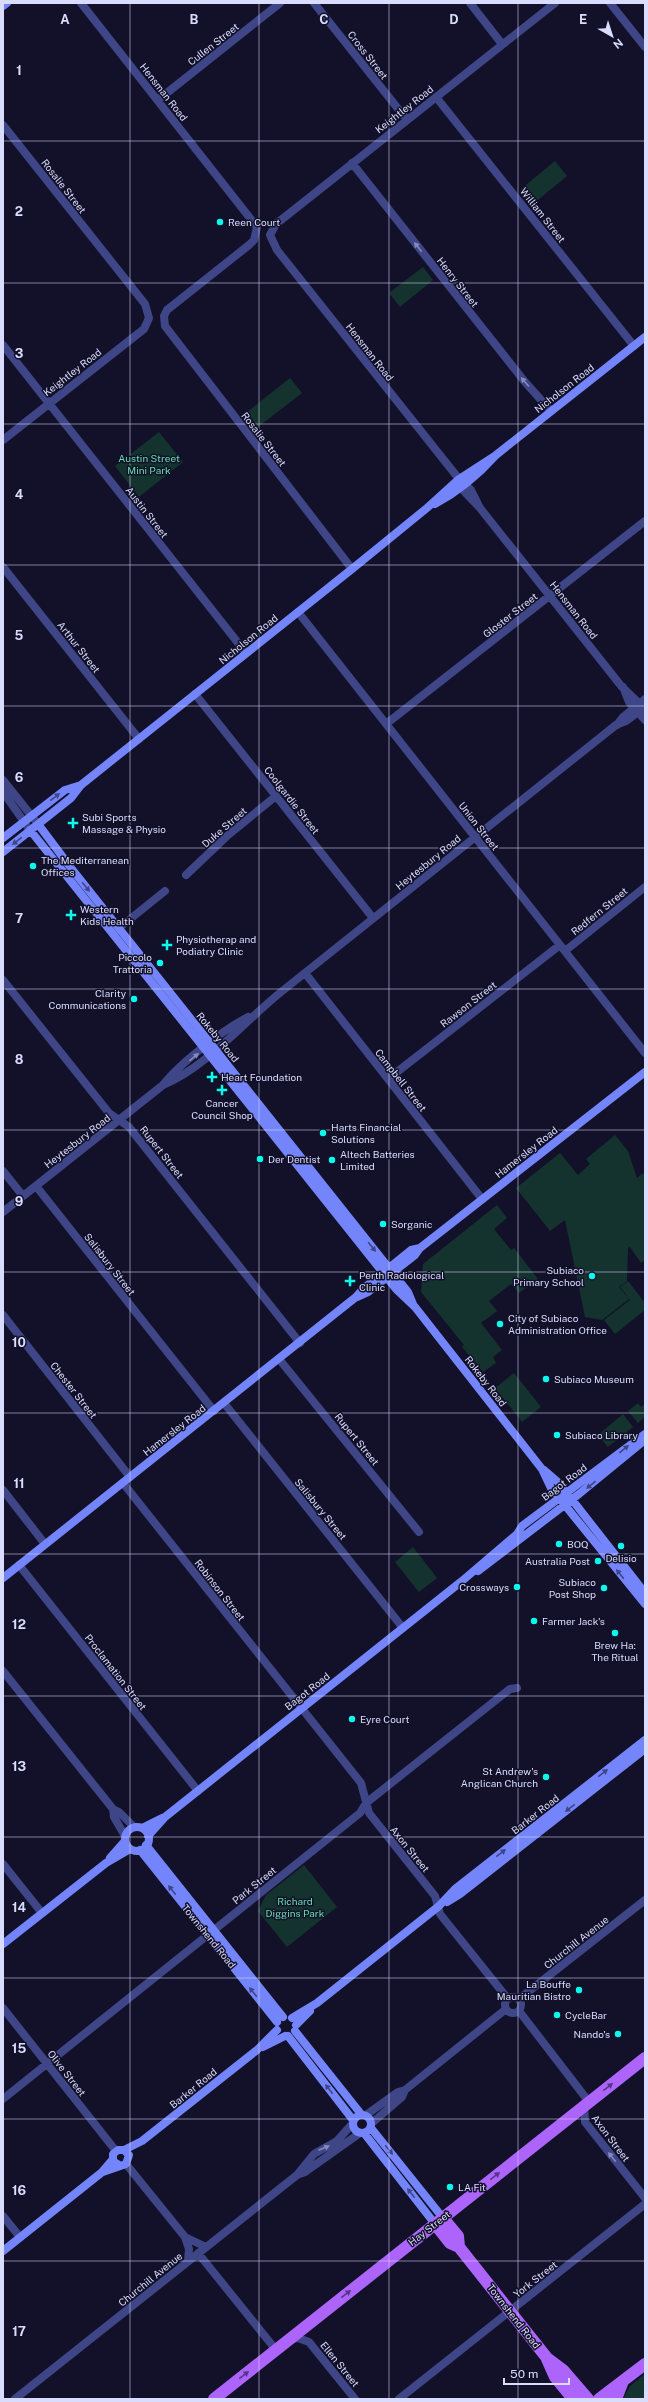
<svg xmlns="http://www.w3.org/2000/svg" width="648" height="2402" font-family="'Public Sans',sans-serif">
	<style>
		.green { fill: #14332e }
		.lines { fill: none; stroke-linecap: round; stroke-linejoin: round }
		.street { stroke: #3e4687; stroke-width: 8 }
		.secondary { stroke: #7485fb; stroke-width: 8 }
		.primary { stroke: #ac64fb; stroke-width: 12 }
		.oneway { fill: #848abd }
		.oneway2 { fill: #3e4588 }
		.oneway3 { fill: #573688 }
		.grid { fill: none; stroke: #dadcfe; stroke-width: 1; stroke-opacity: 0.55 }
		.poi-dot { fill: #0cf9ed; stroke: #121129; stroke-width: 1.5 }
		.labels { text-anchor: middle; stroke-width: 3; stroke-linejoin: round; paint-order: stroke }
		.street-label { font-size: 10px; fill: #dadcfe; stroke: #121129 }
		.poi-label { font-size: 10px; fill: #dadcfe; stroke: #121129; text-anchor: start }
		.park-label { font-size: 10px; fill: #67deae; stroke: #121129 }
		.grid-label { font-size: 13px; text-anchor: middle; font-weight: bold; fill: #dadcfe; stroke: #121129; stroke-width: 3; stroke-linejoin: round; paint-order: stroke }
	</style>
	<rect width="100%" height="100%" fill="#121129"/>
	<path class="green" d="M555 161 567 176 533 204 521 189Z
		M423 267 433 280 400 307 389 293Z
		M290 378 302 393 258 427 247 412Z
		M159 432 183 462 139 497 115 466Z
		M615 1135 628 1151 637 1178 643 1173 645 1176V1260L641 1263 630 1247 628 1248 627 1281 619 1287 629 1299 602 1320 585 1317 565 1220 550 1231 516 1188 560 1153 578 1175 590 1164 586 1159Z
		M497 1205 507 1218 494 1229 511 1250 514 1248 538 1279 519 1293 511 1284 489 1301 497 1311 481 1323 502 1350 493 1357 496 1363 483 1372 462 1347 464 1345 421 1292 423 1264Z
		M628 1281 645 1303V1310L615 1334 604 1320 630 1300 620 1287Z
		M514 1373 541 1407 522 1422 495 1388Z
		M638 1403 641 1407 645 1404V1417L638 1423 628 1411Z
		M623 1414 633 1427 608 1447 598 1435Z
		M413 1547 437 1578 419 1592 395 1562Z
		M304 1865 337 1907 287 1947 258 1911 266 1895Z
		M645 2374V2399H623L630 2386Z"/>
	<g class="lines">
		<path class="street" d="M81 3 257 227 254 240 249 245 167 310 164 316 165 326 352 569
			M314 3 407 120
			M470 3 502 44
			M610 3 645 47
			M436 97 634 346
			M158 100 280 3
			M3 125 145 304 149 318 144 329 3 440
			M352 163 525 382 551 411
			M3 345 246 653
			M459 481 460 487 480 508 622 687 645 709
			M480 508 471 490 459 479 277 250 270 235 276 224 555 3
			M3 567 139 739
			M298 612 645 1053
			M623 687 629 702 645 720
			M195 694 373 918
			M386 724 645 521
			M617 725 623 717 645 699
			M3 780 38 824
			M3 792 30 830
			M186 875 227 836 276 796
			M114 932 165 891
			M565 951 645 887
			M305 973 482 1199
			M3 980 109 1113 129 1127 300 1343
			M388 1079 560 945
			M163 1085C204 1069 246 1020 281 992 392 903 504 814 616 725L626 721 645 707
			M3 1171 23 1196
			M36 1186 214 1411
			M3 1212 163 1085C180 1063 223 1030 248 1017
			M3 1315 130 1477
			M279 1359 419 1532
			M224 1403 403 1628
			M123 1483 361 1783 369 1813 435 1896 440 1914 508 1999
			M3 1490 45 1544
			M19 1565 198 1791
			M3 1671 113 1809 119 1812 134 1827
			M113 1809 114 1817 125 1836
			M3 1864 42 1913
			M505 2005a8 8 0 1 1 16 0a8 8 0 1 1-16 0Z
			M519 1999 645 1900
			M3 2008 116 2151
			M519 2011 589 2102
			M3 2099 360 1813 366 1803 510 1689 517 1688
			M584 2106 585 2122 645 2198
			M366 2115 398 2092 405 2090 506 2009
			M372 2123 402 2097 405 2090
			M126 2164 185 2237 206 2247
			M297 2175 305 2172 360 2133
			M3 2216 20 2237
			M185 2237 189 2249 188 2261
			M198 2253 276 2350
			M291 2339 298 2338 309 2342 355 2399
			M15 2399 297 2175 314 2154 337 2141 353 2123
			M399 2399 645 2204"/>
		<path class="secondary" d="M3 6 7 3
			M435 504C457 492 479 474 496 455L645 337
			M38 824 71 868 408 1292 413 1304
			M30 830 396 1289 415 1307 542 1469 551 1488 645 1604
			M3 838 65 790 81 785
			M3 852 71 798 81 785 352 569 427 508 459 479 496 455
			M357 1297 368 1292 415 1255 420 1248 645 1072
			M544 1470 559 1483 645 1593
			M478 1571 579 1494 645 1440
			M3 1578 356 1297 364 1288 411 1250 420 1248
			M125 1839a12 12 0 1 1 24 0a12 12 0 1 1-24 0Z
			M142 1828 162 1818
			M148 1836 165 1817 462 1581 517 1534 522 1526 645 1434
			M146 1845 283 2017
			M140 1850 277 2022
			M110 1858 125 1841
			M447 1902 460 1894 645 1749
			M3 1944 106 1863 130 1849
			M292 2018 317 2003 439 1906 455 1889 645 1740
			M296 2025 310 2011
			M295 2031 361 2114
			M288 2036 353 2120
			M263 2047 285 2036
			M353 2124a9 9 0 1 1 18 0a9 9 0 1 1-18 0Z
			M371 2128 443 2218
			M364 2133 435 2224
			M124 2150 142 2141 257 2050 277 2030
			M103 2172 126 2164 129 2155 124 2150H118L113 2154V2161L119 2165
			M3 2251 101 2173 113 2159"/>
		<path class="primary" d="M443 2218 458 2236 459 2247 547 2358 563 2370 588 2399
			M435 2224 450 2243 459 2247
			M547 2359 555 2377 573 2399
			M214 2399 645 2058
			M599 2399 645 2364
			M616 2399 623 2381"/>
	</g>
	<defs><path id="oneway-solid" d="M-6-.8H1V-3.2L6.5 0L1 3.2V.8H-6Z"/></defs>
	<g class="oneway">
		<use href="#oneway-solid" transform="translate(418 247) rotate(-128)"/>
		<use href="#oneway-solid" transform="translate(525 382) rotate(-131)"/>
		<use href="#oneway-solid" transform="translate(194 1057) rotate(-39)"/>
		<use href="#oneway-solid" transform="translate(324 2148) rotate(-23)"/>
		<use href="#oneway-solid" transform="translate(612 2157) rotate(-128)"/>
	</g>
	<g class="oneway2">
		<use href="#oneway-solid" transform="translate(55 797) rotate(-37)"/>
		<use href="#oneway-solid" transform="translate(17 841) rotate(142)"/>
		<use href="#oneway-solid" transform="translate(86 887) rotate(51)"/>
		<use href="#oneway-solid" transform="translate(372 1247) rotate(51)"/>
		<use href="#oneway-solid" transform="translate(624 1449) rotate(-39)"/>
		<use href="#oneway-solid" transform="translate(591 1485) rotate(141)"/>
		<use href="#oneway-solid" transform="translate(620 1574) rotate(-129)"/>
		<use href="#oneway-solid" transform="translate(603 1773) rotate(-38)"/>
		<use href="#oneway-solid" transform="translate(570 1808) rotate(142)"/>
		<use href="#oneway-solid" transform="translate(501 1853) rotate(-38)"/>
		<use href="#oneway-solid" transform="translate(172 1890) rotate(-128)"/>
		<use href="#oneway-solid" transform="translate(253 1992) rotate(-129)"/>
		<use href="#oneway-solid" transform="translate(329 2089) rotate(-128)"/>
		<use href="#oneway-solid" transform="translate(389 2150) rotate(51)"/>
		<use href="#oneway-solid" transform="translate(411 2193) rotate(-128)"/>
	</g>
	<g class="oneway3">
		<use href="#oneway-solid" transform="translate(608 2087) rotate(-38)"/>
		<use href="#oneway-solid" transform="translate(495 2176) rotate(-38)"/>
		<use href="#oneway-solid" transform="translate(346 2294) rotate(-38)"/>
		<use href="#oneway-solid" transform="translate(244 2375) rotate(-38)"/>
	</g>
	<path class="grid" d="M130 3V2399M259 3V2399M389 3V2399M518 3V2399M3 141H645M3 283H645M3 424H645M3 565H645M3 706H645M3 848H645M3 989H645M3 1130H645M3 1272H645M3 1413H645M3 1554H645M3 1696H645M3 1837H645M3 1978H645M3 2119H645M3 2261H645"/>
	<g class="poi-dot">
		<circle cx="220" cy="222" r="4"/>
		<path d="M71 817h4v4h4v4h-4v4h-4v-4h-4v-4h4z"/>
		<circle cx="33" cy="866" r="4"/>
		<path d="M69 909h4v4h4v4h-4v4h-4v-4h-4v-4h4z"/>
		<path d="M165 939h4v4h4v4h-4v4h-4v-4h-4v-4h4z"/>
		<circle cx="160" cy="963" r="4"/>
		<circle cx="134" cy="999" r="4"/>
		<path d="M210 1071h4v4h4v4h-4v4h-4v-4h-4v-4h4z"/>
		<path d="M220 1084h4v4h4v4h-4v4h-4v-4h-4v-4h4z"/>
		<circle cx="323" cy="1133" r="4"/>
		<circle cx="260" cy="1159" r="4"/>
		<circle cx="332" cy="1160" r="4"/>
		<circle cx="383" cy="1224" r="4"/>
		<circle cx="592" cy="1276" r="4"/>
		<path d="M348 1275h4v4h4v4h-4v4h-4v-4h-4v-4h4z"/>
		<circle cx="500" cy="1324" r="4"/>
		<circle cx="546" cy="1379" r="4"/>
		<circle cx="557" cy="1435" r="4"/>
		<circle cx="559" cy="1544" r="4"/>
		<circle cx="621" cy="1546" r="4"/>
		<circle cx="598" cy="1561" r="4"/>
		<circle cx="517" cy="1587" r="4"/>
		<circle cx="604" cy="1588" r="4"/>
		<circle cx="534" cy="1621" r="4"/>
		<circle cx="615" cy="1633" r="4"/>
		<circle cx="352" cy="1719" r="4"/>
		<circle cx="546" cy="1777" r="4"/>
		<circle cx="579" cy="1990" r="4"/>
		<circle cx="557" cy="2015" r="4"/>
		<circle cx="618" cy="2034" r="4"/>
		<circle cx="450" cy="2187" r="4"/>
	</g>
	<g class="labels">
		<g class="street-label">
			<text transform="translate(213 44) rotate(-38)" y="4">Cullen Street</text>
			<text transform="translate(368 55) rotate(52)" y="4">Cross Street</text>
			<text transform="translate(164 92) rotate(52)" y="4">Hensman Road</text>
			<text transform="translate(404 109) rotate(-38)" y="4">Keightley Road</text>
			<text transform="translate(64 186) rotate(52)" y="4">Rosalie Street</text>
			<text transform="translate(543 215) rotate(52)" y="4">William Street</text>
			<text transform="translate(458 282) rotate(52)" y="4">Henry Street</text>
			<text transform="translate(370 352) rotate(52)" y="4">Hensman Road</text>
			<text transform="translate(72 372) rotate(-38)" y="4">Keightley Road</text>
			<text transform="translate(564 388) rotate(-38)" y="4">Nicholson Road</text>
			<text transform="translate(264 439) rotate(52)" y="4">Rosalie Street</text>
			<text transform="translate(147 512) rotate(52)" y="4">Austin Street</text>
			<text transform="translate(574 610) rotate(52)" y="4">Hensman Road</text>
			<text transform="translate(510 615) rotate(-38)" y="4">Gloster Street</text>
			<text transform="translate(248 639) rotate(-39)" y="4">Nicholson Road</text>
			<text transform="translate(79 647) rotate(52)" y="4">Arthur Street</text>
			<text transform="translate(292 800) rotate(52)" y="4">Coolgardie Street</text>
			<text transform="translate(479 826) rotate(52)" y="4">Union Street</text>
			<text transform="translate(224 827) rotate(-41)" y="4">Duke Street</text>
			<text transform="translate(428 862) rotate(-39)" y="4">Heytesbury Road</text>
			<text transform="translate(599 911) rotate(-39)" y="4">Redfern Street</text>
			<text transform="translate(468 1004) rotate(-38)" y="4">Rawson Street</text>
			<text transform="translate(218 1037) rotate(51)" y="4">Rokeby Road</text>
			<text transform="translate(401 1080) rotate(52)" y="4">Campbell Street</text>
			<text transform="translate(77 1141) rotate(-38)" y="4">Heytesbury Road</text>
			<text transform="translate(162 1152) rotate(52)" y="4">Rupert Street</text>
			<text transform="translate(526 1152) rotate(-38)" y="4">Hamersley Road</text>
			<text transform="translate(110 1264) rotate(52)" y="4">Salisbury Street</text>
			<text transform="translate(486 1381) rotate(52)" y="4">Rokeby Road</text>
			<text transform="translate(74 1390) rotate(52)" y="4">Chester Street</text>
			<text transform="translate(174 1430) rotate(-38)" y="4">Hamersley Road</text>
			<text transform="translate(357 1439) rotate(51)" y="4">Rupert Street</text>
			<text transform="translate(564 1482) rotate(-37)" y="4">Bagot Road</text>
			<text transform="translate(321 1509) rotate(51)" y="4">Salisbury Street</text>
			<text transform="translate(220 1590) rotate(52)" y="4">Robinson Street</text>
			<text transform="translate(116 1672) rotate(52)" y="4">Proclamation Street</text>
			<text transform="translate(307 1691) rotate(-38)" y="4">Bagot Road</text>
			<text transform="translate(535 1814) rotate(-38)" y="4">Barker Road</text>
			<text transform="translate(410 1849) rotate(51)" y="4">Axon Street</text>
			<text transform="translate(254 1885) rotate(-39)" y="4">Park Street</text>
			<text transform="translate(209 1936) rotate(51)" y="4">Townshend Road</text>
			<text transform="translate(576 1942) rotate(-38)" y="4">Churchill Avenue</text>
			<text transform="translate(67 2073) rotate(52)" y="4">Olive Street</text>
			<text transform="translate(193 2088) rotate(-39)" y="4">Barker Road</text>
			<text transform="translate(611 2138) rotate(53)" y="4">Axon Street</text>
			<text transform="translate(429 2228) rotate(-38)" y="4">Hay Street</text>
			<text transform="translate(150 2279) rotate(-39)" y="4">Churchill Avenue</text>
			<text transform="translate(535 2279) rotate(-38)" y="4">York Street</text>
			<text transform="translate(514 2316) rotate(52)" y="4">Townshend Road</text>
			<text transform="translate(340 2364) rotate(51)" y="4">Ellen Street</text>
		</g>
		<g class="poi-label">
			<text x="228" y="226">Reen Court</text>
			<text x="82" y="821">Subi Sports<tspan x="82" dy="12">Massage &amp; Physio</tspan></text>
			<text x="41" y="864">The Mediterranean<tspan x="41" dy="12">Offices</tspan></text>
			<text x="80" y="913">Western<tspan x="80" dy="12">Kids Health</tspan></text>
			<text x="176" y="943">Physiotherap and<tspan x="176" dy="12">Podiatry Clinic</tspan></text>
			<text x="152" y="961" text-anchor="end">Piccolo<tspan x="152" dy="12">Trattoria</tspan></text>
			<text x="126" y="997" text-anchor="end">Clarity<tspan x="126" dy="12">Communications</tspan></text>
			<text x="221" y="1081">Heart Foundation</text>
			<text x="222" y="1107" text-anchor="middle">Cancer<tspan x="222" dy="12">Council Shop</tspan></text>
			<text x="331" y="1131">Harts Financial<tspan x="331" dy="12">Solutions</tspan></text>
			<text x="340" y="1158">Altech Batteries<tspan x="340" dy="12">Limited</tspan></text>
			<text x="268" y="1163">Der Dentist</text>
			<text x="391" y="1228">Sorganic</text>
			<text x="584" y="1274" text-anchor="end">Subiaco<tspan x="584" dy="12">Primary School</tspan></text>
			<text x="359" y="1279">Perth Radiological<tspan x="359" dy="12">Clinic</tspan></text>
			<text x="508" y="1322">City of Subiaco<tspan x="508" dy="12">Administration Office</tspan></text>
			<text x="554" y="1383">Subiaco Museum</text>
			<text x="565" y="1439">Subiaco Library</text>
			<text x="567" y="1548">BOQ</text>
			<text x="621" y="1562" text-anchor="middle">Delisio</text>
			<text x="590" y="1565" text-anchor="end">Australia Post</text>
			<text x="596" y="1586" text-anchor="end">Subiaco<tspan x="596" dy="12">Post Shop</tspan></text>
			<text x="509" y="1591" text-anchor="end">Crossways</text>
			<text x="542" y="1625">Farmer Jack's</text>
			<text x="615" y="1649" text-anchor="middle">Brew Ha:<tspan x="615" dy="12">The Ritual</tspan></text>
			<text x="360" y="1723">Eyre Court</text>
			<text x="538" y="1775" text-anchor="end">St Andrew's<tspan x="538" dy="12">Anglican Church</tspan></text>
			<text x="571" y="1988" text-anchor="end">La Bouffe<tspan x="571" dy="12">Mauritian Bistro</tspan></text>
			<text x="565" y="2019">CycleBar</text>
			<text x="610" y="2038" text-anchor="end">Nando's</text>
			<text x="458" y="2191">LA Fit</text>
		</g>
		<g class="park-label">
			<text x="149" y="462">Austin Street<tspan x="149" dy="12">Mini Park</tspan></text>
			<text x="295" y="1905">Richard<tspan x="295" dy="12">Diggins Park</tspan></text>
		</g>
	</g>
	<g class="grid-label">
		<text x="65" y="24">A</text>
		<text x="194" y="24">B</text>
		<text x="324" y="24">C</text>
		<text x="454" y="24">D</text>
		<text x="583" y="24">E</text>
		<text x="19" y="75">1</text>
		<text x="19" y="216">2</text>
		<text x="19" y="358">3</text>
		<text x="19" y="499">4</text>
		<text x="19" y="640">5</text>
		<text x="19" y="782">6</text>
		<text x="19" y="923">7</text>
		<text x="19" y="1064">8</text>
		<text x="19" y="1206">9</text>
		<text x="19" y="1347">10</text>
		<text x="19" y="1488">11</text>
		<text x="19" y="1629">12</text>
		<text x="19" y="1771">13</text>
		<text x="19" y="1912">14</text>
		<text x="19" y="2053">15</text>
		<text x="19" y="2195">16</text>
		<text x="19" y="2336">17</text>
	</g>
	<rect width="648" height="2402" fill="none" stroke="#dadcfe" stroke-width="8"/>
	<g transform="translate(612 36) rotate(141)" stroke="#121129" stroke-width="3" paint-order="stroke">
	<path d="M0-3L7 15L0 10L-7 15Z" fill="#dadcfe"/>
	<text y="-6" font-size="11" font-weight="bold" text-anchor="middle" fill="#dadcfe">N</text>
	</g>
	<path d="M504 2378v6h65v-6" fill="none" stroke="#dadcfe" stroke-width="2"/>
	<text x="510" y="2378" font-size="12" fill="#dadcfe" stroke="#121129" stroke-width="3" paint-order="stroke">50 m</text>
</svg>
